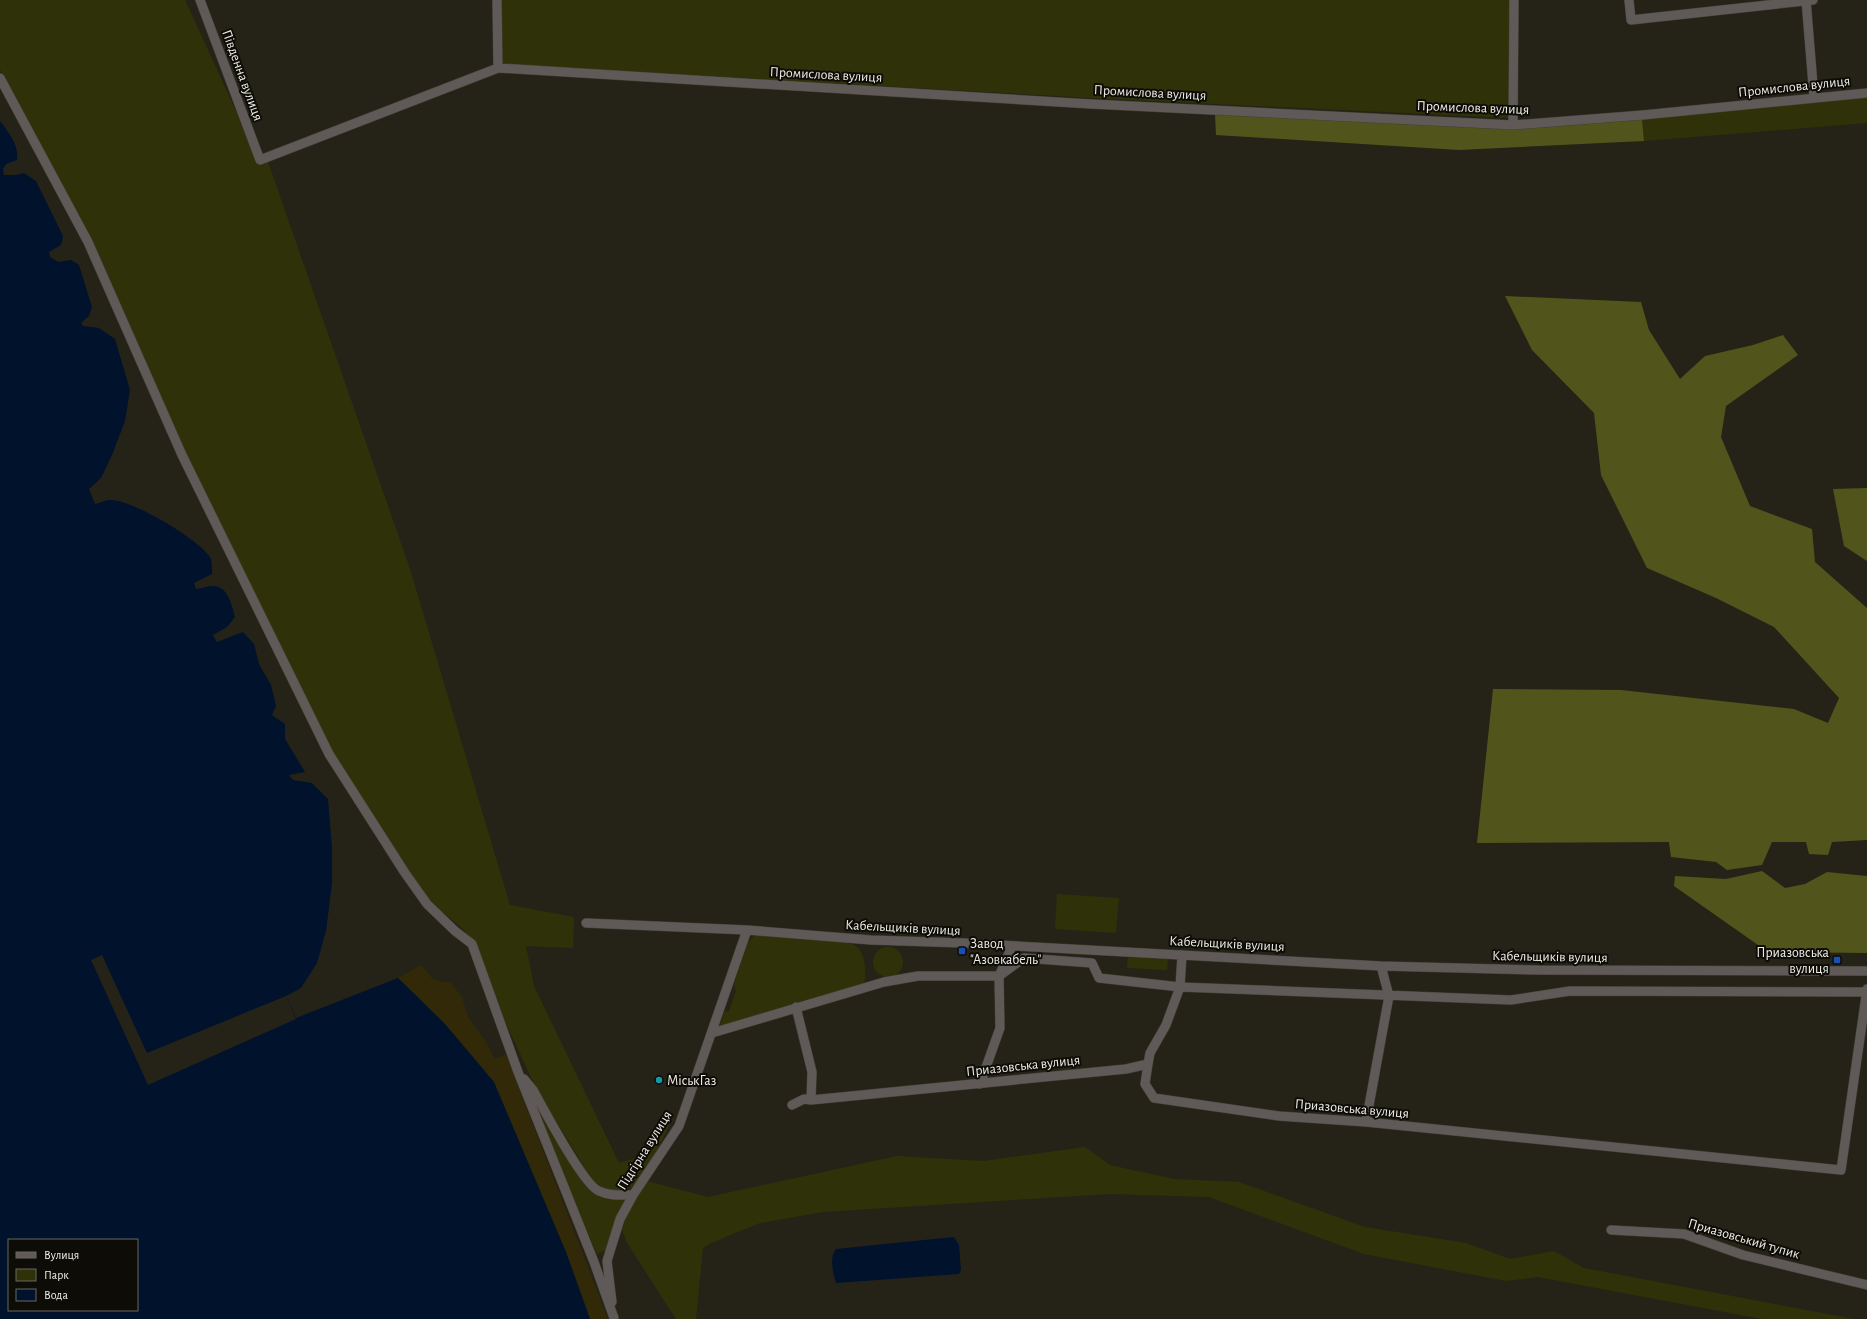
<svg xmlns="http://www.w3.org/2000/svg" width="1867" height="1319" font-family="'Alegreya Sans',sans-serif">
	<style>
		.green { fill: #2f3208 }
		.forest { fill: #51551b }
		.sand { fill: #312908 }
		.water { fill: #00122c; fill-rule: evenodd }
		.pier { fill: #252317 }
		.lines { fill: none; stroke-linecap: round; stroke-linejoin: round }
		.minor-casing { stroke: #413f34; stroke-width: 10 }
		.minor { stroke: #5f5957; stroke-width: 9 }
		.transit-dot { fill: #1a4fb4; stroke: #0d0c07; stroke-width: 1.5 }
		.culture-dot { fill: #0f9aa8; stroke: #0d0c07; stroke-width: 1.5 }
		.labels { text-anchor: middle; stroke-width: 4; stroke-linejoin: round; paint-order: stroke }
		.street-label { font-size: 14px; fill: #f0eee7; stroke: #0d0c07 }
		.poi-label { font-size: 14px; fill: #f0eee7; stroke: #0d0c07; text-anchor: start }
	</style>
	<rect width="100%" height="100%" fill="#252317"/>
	<path class="green" d="M0 0H185L259 161 267 159 410 569 510 905 574 917 573 948 526 946 534 986 619 1163 636 1158 654 1142 674 1115C666 1132 647 1174 634 1185 622 1196 602 1190 592 1180L536 1088 504 1019 473 940 462 928 430 902 330 753 258 606 187 455 92 239 0 70Z
		M497 0H1510L1509 118 1091 98 497 64Z
		M1867 97V123L1644 141 1642 119Z
		M1057 894 1119 898 1116 933 1055 929Z
		M754 936C773 936 842 937 856 946 866 953 867 976 863 987L720 1026 724 1012 729 1011 736 991 734 985 747 943Z
		M873 962a15 15 0 1 1 30 0a15 15 0 1 1-30 0Z
		M1128 957 1168 959 1167 970 1127 968Z
		M540 1109 591 1190 598 1196 622 1198 624 1201 605 1251 597 1254 560 1170 537 1110Z
		M1085 1147 1110 1165 1174 1179 1239 1182 1365 1227 1466 1243 1510 1259 1554 1251 1584 1268 1854 1319H1762L1538 1277 1506 1281 1364 1254 1209 1197 1109 1194 823 1212 760 1223 711 1243 703 1248 696 1319H676L627 1243 622 1230 627 1215 647 1181 708 1197 897 1156 983 1161Z"/>
	<path class="forest" d="M1215 114 1476 127 1642 119 1644 141 1459 150 1216 135Z
		M1505 296 1641 302 1649 330 1680 379 1705 356 1753 345 1783 335 1798 355 1726 406 1721 437 1750 506 1812 529 1815 562 1867 608V840L1832 842 1828 855 1809 854 1806 842H1772L1762 865 1727 870 1716 862 1671 857 1669 842 1477 843 1493 689 1621 690 1794 709 1828 723 1839 698 1774 627 1716 598 1647 568 1601 475 1594 413 1532 350Z
		M1867 488V561L1844 546 1833 489Z
		M1762 871 1785 888 1805 884 1827 872 1867 876V953L1768 952 1674 886 1675 876 1726 879Z"/>
	<path class="sand" d="M421 965 434 980 451 983 462 997 468 1017 485 1040 495 1059 506 1054 608 1319H590L566 1252 445 1024 398 978Z"/>
	<path class="water" d="M0 121C9 133 19 145 17 160L6 164 3 169 4 175H16L24 173 36 181 63 236 61 245 49 252 50 257 58 262 71 260 79 265 92 307 89 316 81 323 83 326 99 328 115 339 130 390 125 421 112 455 101 478 89 489 95 504C100 503 105 500 110 500 129 498 203 541 211 559 212 563 212 570 212 574L194 583 196 589C201 589 207 586 212 586 228 585 232 606 235 617L227 627 213 635 217 642 243 632 254 644 259 664 271 685 276 706 272 715 285 724V739L305 772 289 775 293 780 312 783 328 799 332 848V883L326 931 317 963 301 988 286 996 296 1018 398 978 445 1024 494 1082 566 1252 590 1319H0ZM9 1240H137V1310H9Z
		M954 1237 959 1245 961 1270 959 1274 836 1283C833 1272 829 1258 836 1249Z"/>
	<path class="pier" d="M102 955 147 1053 286 996 296 1019 148 1085 91 960Z"/>
	<g class="lines">
		<defs>
			<path id="minor" d="M200 0 260 160 498 68 1091 104 1513 125 1643 115 1867 93
				M497 0 498 68
				M1629 0 1631 20 1813 0
				M1806 0 1814 97
				M0 78 88 242 182 455 329 754 405 873 427 904 455 931 472 944 518 1072 594 1262 614 1318
				M1513 125 1514 0
				M586 923 747 930 871 940 963 943 1381 966 1538 970 1867 971
				M796 1007 812 1072 811 1100
				M712 1033 884 982 918 976H999L1024 958 1092 963 1099 978 1180 987 1511 1000 1570 991 1867 992
				M1148 1064 1150 1053 1166 1025 1180 987 1182 955
				M524 1079 533 1090C543 1108 584 1186 599 1191 609 1196 621 1195 633 1195
				M980 1084 1000 1028 999 976 1012 946
				M792 1105 804 1099 811 1100 1126 1069 1148 1064 1145 1084 1154 1098 1279 1116 1366 1122 1841 1170 1867 989
				M1366 1122 1389 996 1381 966
				M1611 1230 1684 1234 1743 1255 1867 1285
				M612 1302 607 1261 620 1219 633 1195 679 1126 747 930"/>
		</defs>
		<use href="#minor" class="minor-casing"/>
		<use href="#minor" class="minor"/>
	</g>
	<g class="transit-dot">
		<rect x="958" y="947" width="8" height="8" rx="2"/>
		<rect x="1833" y="956" width="8" height="8" rx="2"/>
	</g>
	<circle class="culture-dot" cx="659" cy="1080" r="4"/>
	<g class="labels">
		<g class="street-label">
			<text transform="translate(826 74) rotate(3)" y="5">Промислова вулиця</text>
			<text transform="translate(243 75) rotate(70)" y="5">Південна вулиця</text>
			<text transform="translate(1794 86) rotate(-6)" y="5">Промислова вулиця</text>
			<text transform="translate(1150 92) rotate(3)" y="5">Промислова вулиця</text>
			<text transform="translate(1473 107) rotate(2)" y="5">Промислова вулиця</text>
			<text transform="translate(903 927) rotate(3)" y="5">Кабельщиків вулиця</text>
			<text transform="translate(1227 943) rotate(3)" y="5">Кабельщиків вулиця</text>
			<text transform="translate(1550 956) rotate(1)" y="5">Кабельщиків вулиця</text>
			<text transform="translate(1023 1065) rotate(-6)" y="5">Приазовська вулиця</text>
			<text transform="translate(1352 1108) rotate(5)" y="5">Приазовська вулиця</text>
			<text transform="translate(644 1150) rotate(-58)" y="5">Підгірна вулиця</text>
			<text transform="translate(1744 1238) rotate(16)" y="5">Приазовський тупик</text>
		</g>
		<g class="poi-label">
			<text x="970" y="948">Завод<tspan x="970" dy="16">"Азовкабель"</tspan></text>
			<text x="1829" y="957" text-anchor="end">Приазовська<tspan x="1829" dy="16">вулиця</tspan></text>
			<text x="667" y="1085">МіськГаз</text>
		</g>
	</g>
	<rect x="8" y="1239" width="130" height="72" fill="#0d0c07" stroke="#686661"/>
	<rect x="16" y="1252" width="20" height="6" fill="#5f5957" stroke="#686661"/>
	<text x="44" y="1259" font-size="12" fill="#f0eee7">Вулиця</text>
	<rect x="16" y="1269" width="20" height="12" fill="#2f3208" stroke="#686661"/>
	<text x="44" y="1279" font-size="12" fill="#f0eee7">Парк</text>
	<rect x="16" y="1289" width="20" height="12" fill="#00122c" stroke="#686661"/>
	<text x="44" y="1299" font-size="12" fill="#f0eee7">Вода</text>
</svg>
